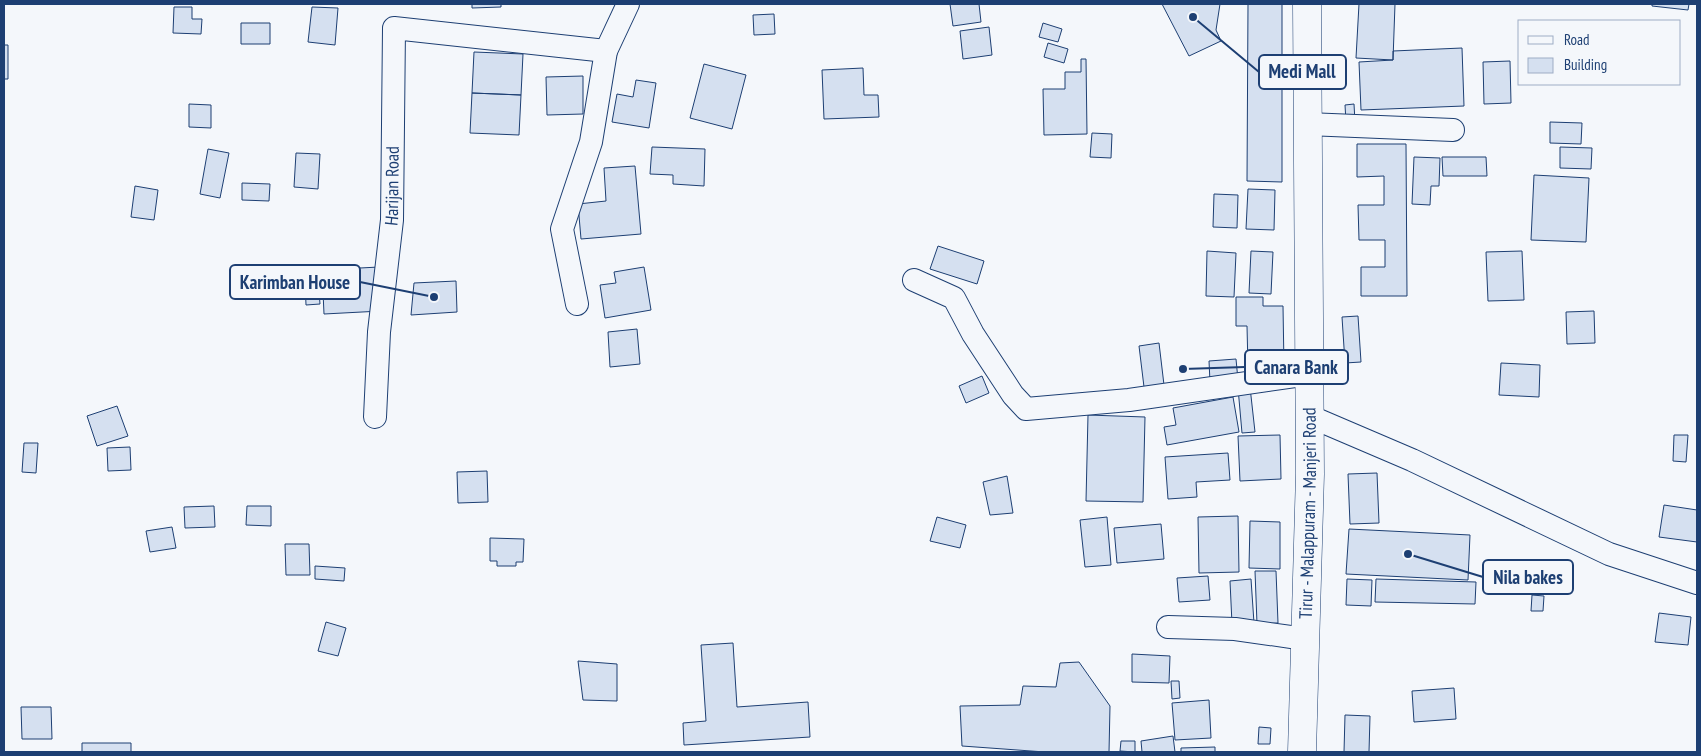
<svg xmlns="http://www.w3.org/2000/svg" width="1701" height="756" font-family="'PT Sans Narrow',sans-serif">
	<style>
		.building { fill: #d5e0f0; stroke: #1d3f73 }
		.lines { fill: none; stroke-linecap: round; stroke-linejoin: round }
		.minor-casing { stroke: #1d3f73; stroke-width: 24 }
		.major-casing { stroke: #1d3f73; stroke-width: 29 }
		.minor { stroke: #f4f7fb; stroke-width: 22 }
		.major { stroke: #f4f7fb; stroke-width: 28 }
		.labels { text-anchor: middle; stroke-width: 4; stroke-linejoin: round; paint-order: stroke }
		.street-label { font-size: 18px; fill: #1d3f73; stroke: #f4f7fb }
		.leader { fill: none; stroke: #1d3f73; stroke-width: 2 }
		.callout-dot { fill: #1d3f73; stroke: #f4f7fb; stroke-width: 2 }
		.callout { fill: #f4f7fb; stroke: #1d3f73; stroke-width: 2 }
		.callout-label { font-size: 19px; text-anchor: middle; font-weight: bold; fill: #1d3f73 }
	</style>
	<rect width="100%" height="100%" fill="#f4f7fb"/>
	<path class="building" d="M472 4H501V7L472 8Z
		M950 4H979L981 22 953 26Z
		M1162 4H1220L1216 30 1221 41 1189 56Z
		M1248 4H1282V182L1247 181Z
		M1359 4H1395L1393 60 1356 58Z
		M1652 4H1689L1688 10 1652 6Z
		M174 7H192V19H202L201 34 173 33Z
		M312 7 338 8 335 45 308 42Z
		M774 14 775 34 754 35 753 15Z
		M241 23H270V44H241Z
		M1043 23 1062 29 1058 42 1039 37Z
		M989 27 992 55 963 59 960 31Z
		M1048 43 1068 49 1064 63 1044 57Z
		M4 45H8V79H4Z
		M1462 48 1464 106 1361 110 1359 62 1393 60V51Z
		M474 52 523 54 521 95 472 93Z
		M1081 59H1086L1087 134 1044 135 1043 89H1065V72H1081Z
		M1510 61 1511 103 1484 104 1483 62Z
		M704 64 746 75 732 129 690 118Z
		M863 68 864 95H878L879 117 824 119 822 70Z
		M583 76V114L547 115 546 77Z
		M636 80 656 83 649 128 612 122 617 94 633 97Z
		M472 93 521 95 519 135 470 133Z
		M189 104 211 105V128L189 127Z
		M1354 104 1355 122H1346L1345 105Z
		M1550 122 1582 123 1581 144 1550 143Z
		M1092 133 1112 134 1111 158 1090 157Z
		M1357 144H1406L1407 296H1361V267H1385V240H1359L1358 205H1384V176L1357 177Z
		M652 147 705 149 704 186 673 184V175L650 174Z
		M1560 147 1592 148 1591 169 1560 168Z
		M208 149 229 153 220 198 200 194Z
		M296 153 320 154 318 189 294 187Z
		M1414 157 1440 158 1439 186H1431L1430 205 1412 204Z
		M1442 157H1486L1487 176H1443Z
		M635 166 641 234 581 239 578 204 606 201 604 168Z
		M1534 175 1589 178 1586 242 1531 240Z
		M242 183 270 184 269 201 242 200Z
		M135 186 158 190 154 220 131 217Z
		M1248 189 1275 190 1274 230 1246 229Z
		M1214 194 1238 195 1237 228 1213 227Z
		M938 246 984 261 977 284 930 269Z
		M1207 251 1236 253 1234 297 1206 296Z
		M1251 251 1273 252 1271 294 1249 293Z
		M1522 251 1524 300 1488 301 1486 252Z
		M379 267 381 311 324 314 322 270Z
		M644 267 651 310 605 318 600 285 616 283 614 272Z
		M318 279 320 304 306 305 305 280Z
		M456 281 457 312 411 315 414 283Z
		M1236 297H1263V306H1283L1284 367 1248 368 1247 326H1236Z
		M1594 311 1595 343 1567 344 1566 312Z
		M1358 316 1361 362 1345 363 1342 317Z
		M637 329 640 364 610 367 608 332Z
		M1159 343 1164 385 1144 387 1139 346Z
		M1236 359 1238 380 1210 382 1209 361Z
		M1501 363 1540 365 1539 397 1499 395Z
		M982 376 989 393 966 403 959 386Z
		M1250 387 1255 432 1242 433 1238 388Z
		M1233 397 1239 432 1167 445 1164 427 1176 425 1173 408Z
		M117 406 128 436 97 446 87 416Z
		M1088 415 1145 417 1143 502 1086 501Z
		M1280 435 1281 479 1240 481 1238 436Z
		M1674 435H1688L1686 462 1673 461Z
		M24 443H38L36 473 22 472Z
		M130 447 131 470 108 471 107 448Z
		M1228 453 1230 480 1196 482 1197 497 1168 499 1165 457Z
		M487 471 488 502 458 503 457 472Z
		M1377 473 1379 523 1350 524 1348 474Z
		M1007 476 1013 513 990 515 983 482Z
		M1664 505 1697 510V542L1659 537Z
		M214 506 215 527 185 528 184 507Z
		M247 506H271V526L246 525Z
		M1238 516 1239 572 1199 573 1198 517Z
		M937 517 966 525 960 548 930 541Z
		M1107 517 1111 565 1085 567 1080 520Z
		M1250 521 1280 522V569L1249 568Z
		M1161 524 1164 559 1117 563 1114 528Z
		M172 527 176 548 150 552 146 531Z
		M1349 529 1470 535 1468 580 1346 574Z
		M490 538 524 539 523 562H516V566H497V561H490Z
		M285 544H309L310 575H286Z
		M315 566 345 568 344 581 315 579Z
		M1255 571H1276L1278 623 1257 624Z
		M1208 576 1210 600 1179 602 1177 578Z
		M1251 579 1254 623 1232 624 1230 581Z
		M1347 579 1372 580 1371 606 1346 605Z
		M1376 579 1476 582 1475 604 1375 602Z
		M1532 595 1544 596 1543 611H1531Z
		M1659 613 1691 617 1688 645 1655 642Z
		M326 622 346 628 338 656 318 651Z
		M733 643 737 707 808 702 810 737 684 745 683 723 706 721 701 645Z
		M1132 654 1170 656 1169 683 1132 682Z
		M578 661 617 664V701L583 700Z
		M1079 662 1110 706 1109 752H1045L962 746 960 706 1020 705 1023 686 1056 687 1060 663Z
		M1171 681H1179L1180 698 1172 699Z
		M1454 688 1456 719 1414 722 1412 691Z
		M1209 700 1211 738 1175 740 1172 703Z
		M21 707H51L52 739H22Z
		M1345 715 1370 716 1369 752H1344Z
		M1259 727 1271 728 1270 744H1258Z
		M1173 736 1175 752H1142L1141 741Z
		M1121 741H1135V752L1120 751Z
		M82 743H131V752H82Z
		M1215 747V752H1181V748Z"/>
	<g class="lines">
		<defs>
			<g id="minor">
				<path d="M1307 124 1453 130"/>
				<path d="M914 280 954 298 973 334 1013 395 1026 409 1129 400 1309 374"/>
				<path d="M577 304 562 229 591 142 606 51 628 4"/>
				<path d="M1309 416 1412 460 1609 554 1697 583"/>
				<path id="s1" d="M375 417 379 332 392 220 394 28 606 51"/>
				<path d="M1168 627 1235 629 1305 639"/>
			</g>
			<g id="major">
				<path id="s2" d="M1302 752 1310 474 1307 4"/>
			</g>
		</defs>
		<use href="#minor" class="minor-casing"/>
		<use href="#major" class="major-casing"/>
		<use href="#minor" class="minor"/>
		<use href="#major" class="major"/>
	</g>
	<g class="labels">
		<g class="street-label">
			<text dy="6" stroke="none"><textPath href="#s1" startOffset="232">Harijan Road</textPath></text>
			<text dy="6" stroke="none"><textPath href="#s2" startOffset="239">Tirur - Malappuram - Manjeri Road</textPath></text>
		</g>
	</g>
	<path class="leader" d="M1193 17L1259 72M434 297L360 282M1183 369L1245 367M1408 554L1483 577"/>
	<g class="callout-dot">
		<circle cx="1193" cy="17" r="5"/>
		<circle cx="434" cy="297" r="5"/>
		<circle cx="1183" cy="369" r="5"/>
		<circle cx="1408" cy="554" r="5"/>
	</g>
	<g class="callout">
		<rect x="1259" y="55" width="87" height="34" rx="5"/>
		<rect x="230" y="265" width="130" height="34" rx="5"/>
		<rect x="1245" y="350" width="103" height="34" rx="5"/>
		<rect x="1483" y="560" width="90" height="34" rx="5"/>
	</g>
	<g class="callout-label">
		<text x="1302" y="78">Medi Mall</text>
		<text x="295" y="289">Karimban House</text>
		<text x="1296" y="374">Canara Bank</text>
		<text x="1528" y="584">Nila bakes</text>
	</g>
	<rect width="1701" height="756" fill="none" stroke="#1d3f73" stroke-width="10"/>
	<rect x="1518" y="20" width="162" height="65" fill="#f4f7fb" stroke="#9eadc5"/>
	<rect x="1528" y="36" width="25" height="8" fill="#f4f7fb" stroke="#9eadc5"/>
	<text x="1564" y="45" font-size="15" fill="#1d3f73">Road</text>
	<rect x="1528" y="58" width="25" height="15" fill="#d5e0f0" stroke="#9eadc5"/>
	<text x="1564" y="70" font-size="15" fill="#1d3f73">Building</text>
</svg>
